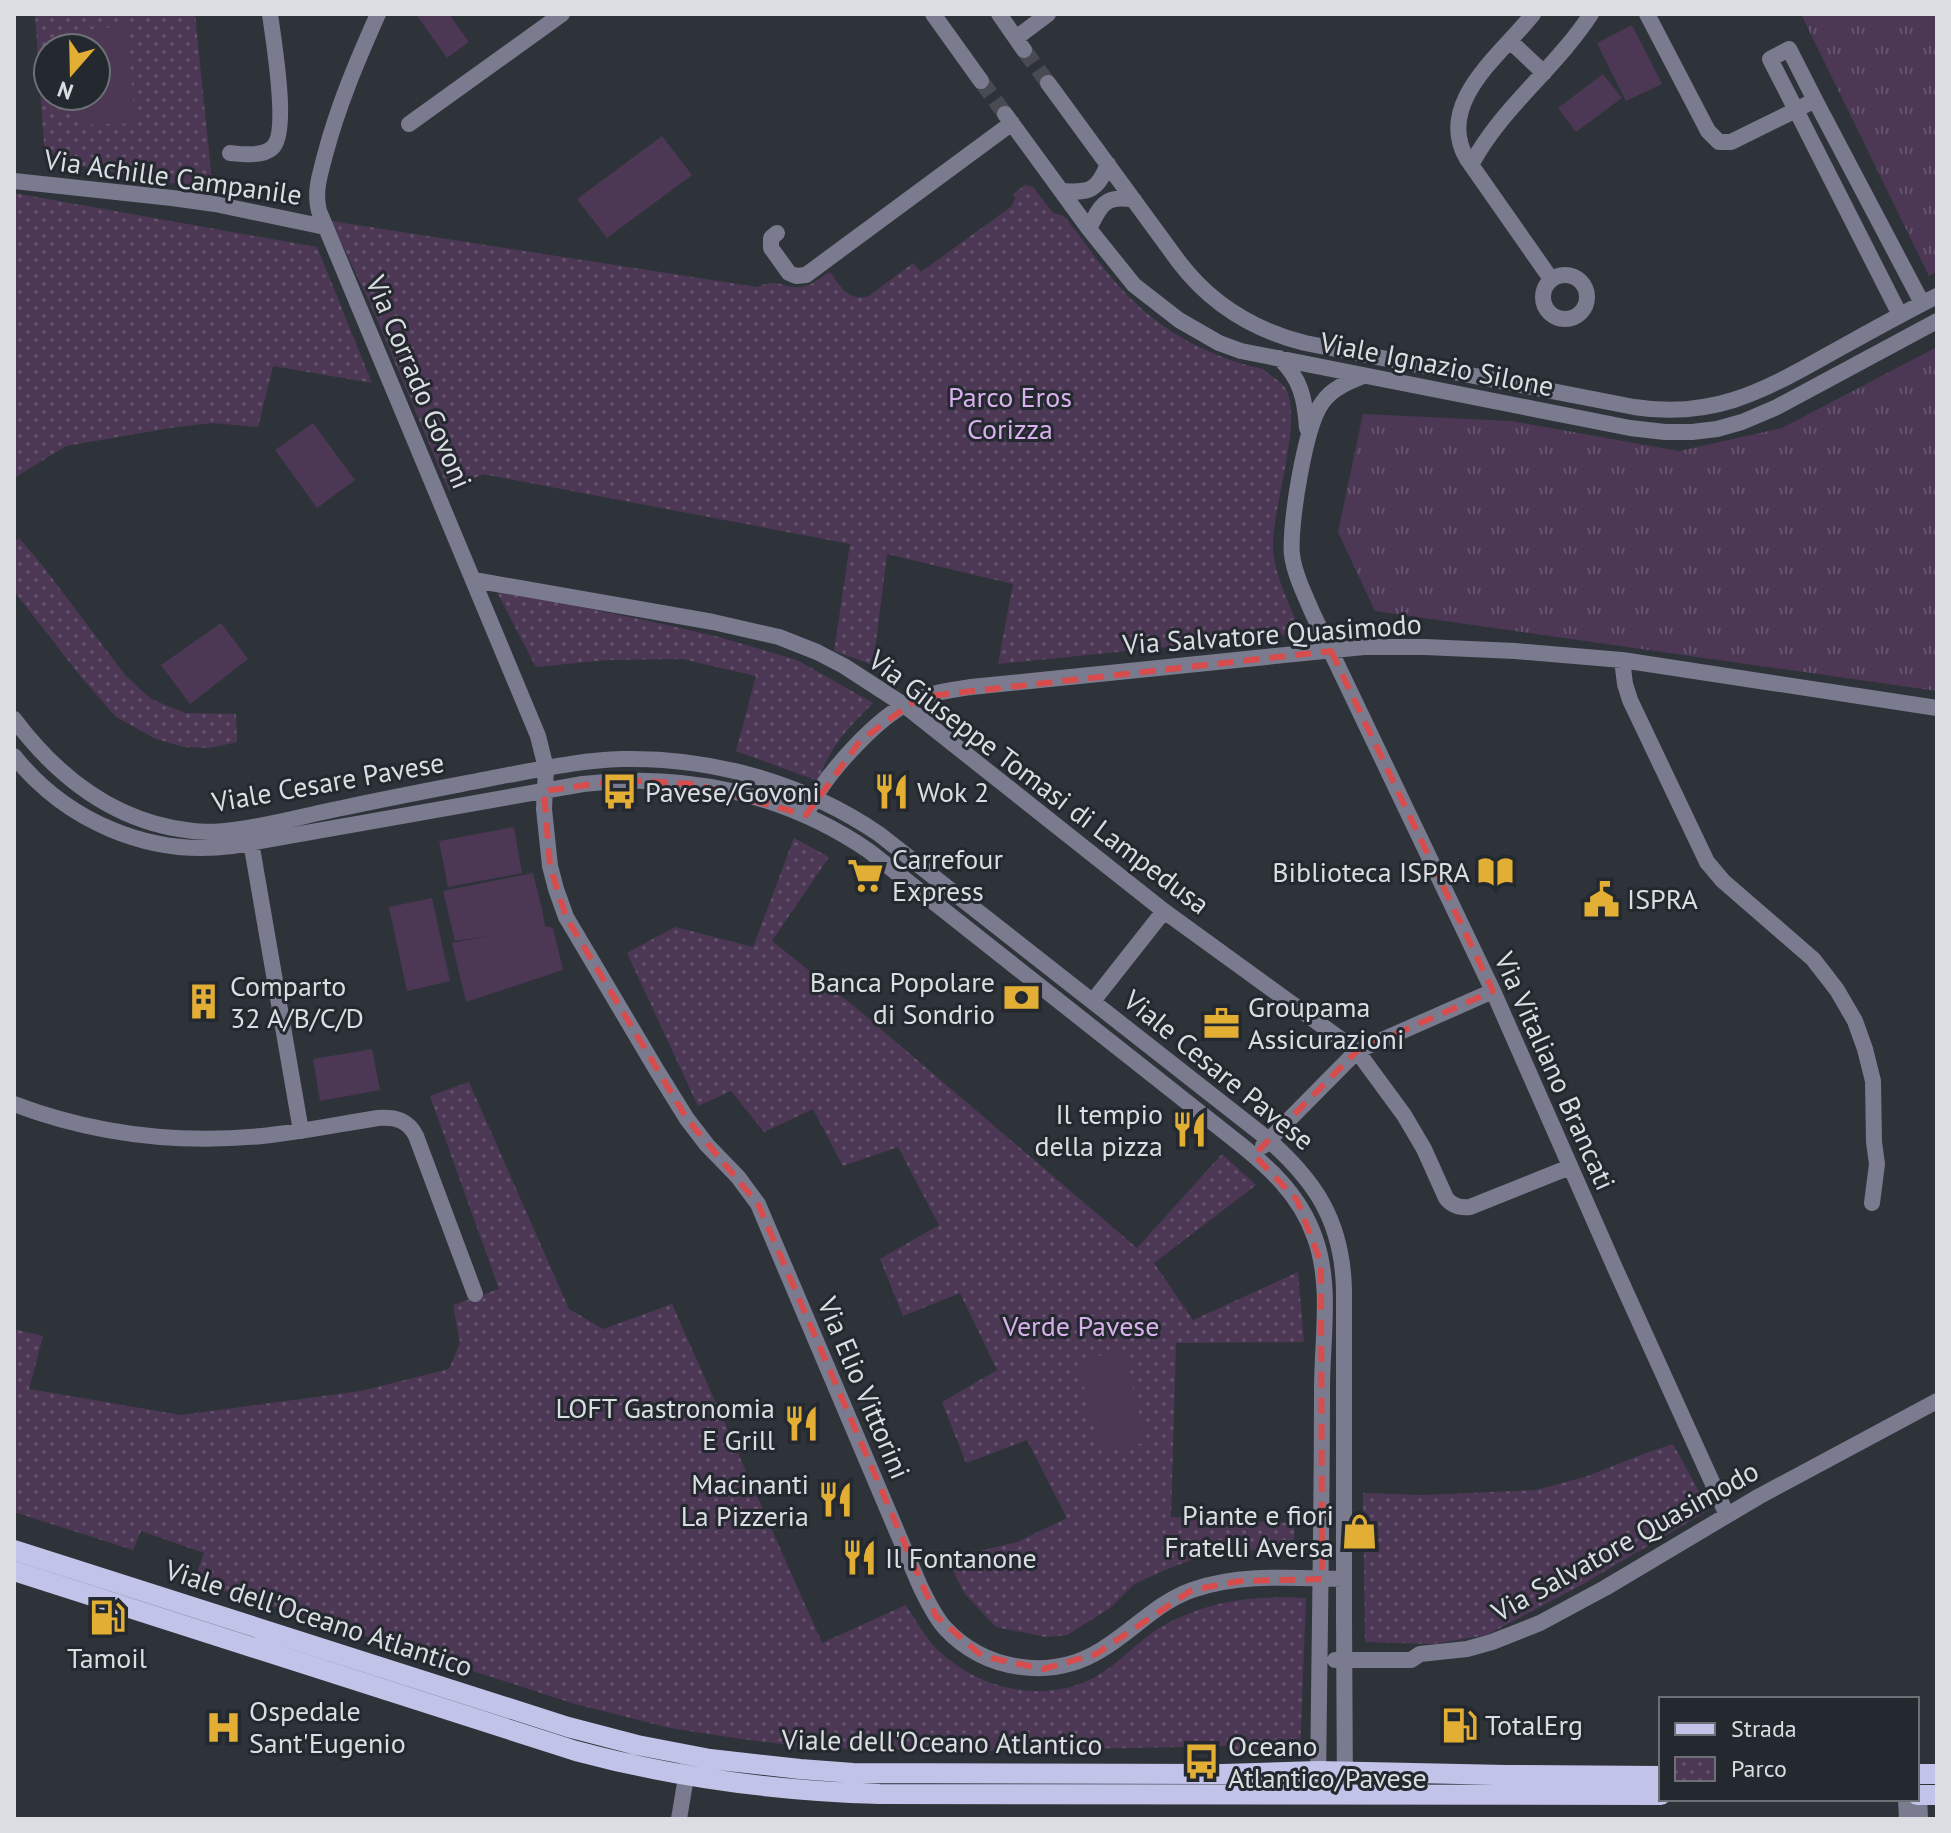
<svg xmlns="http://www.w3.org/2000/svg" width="1951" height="1833" font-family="'PT Sans',sans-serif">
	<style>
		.grass { fill: url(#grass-tufts) }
		.park { fill: url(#park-dots); fill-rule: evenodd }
		.pitch { fill: #4c3855 }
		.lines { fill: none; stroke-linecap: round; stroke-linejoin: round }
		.minor-tunnel { stroke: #484c52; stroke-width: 16; stroke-dasharray: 16 8; stroke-linecap: butt }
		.minor { stroke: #7a7b8e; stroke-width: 16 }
		.major { stroke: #c1c3e9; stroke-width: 20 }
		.marked { fill: none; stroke: #d74c4d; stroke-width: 6; stroke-dasharray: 16 10; stroke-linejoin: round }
		.labels { text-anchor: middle; stroke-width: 6; stroke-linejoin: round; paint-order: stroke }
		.street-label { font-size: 28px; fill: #dadde1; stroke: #24292f }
		.park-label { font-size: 28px; fill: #d8b0eb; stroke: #24292f }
		.poi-label { font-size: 28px; fill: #dadde1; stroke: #24292f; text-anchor: start }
	</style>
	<defs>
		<pattern id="grass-tufts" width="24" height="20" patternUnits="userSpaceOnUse" patternTransform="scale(2)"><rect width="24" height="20" fill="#4c3855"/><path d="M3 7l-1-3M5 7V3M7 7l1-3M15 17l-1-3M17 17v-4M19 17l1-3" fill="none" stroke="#65546d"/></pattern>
		<pattern id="park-dots" width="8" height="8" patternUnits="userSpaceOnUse" patternTransform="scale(2)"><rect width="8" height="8" fill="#4c3855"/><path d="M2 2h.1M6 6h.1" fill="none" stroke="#65546d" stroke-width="1.8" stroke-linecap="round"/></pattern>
	</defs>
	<rect width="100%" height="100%" fill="#2e3339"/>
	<path class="grass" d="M1801 14H1937V271L1929 276Z
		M1937 347V691L1375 611 1338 532 1363 414 1512 421 1679 451 1782 428Z"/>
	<path class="park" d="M35 14H195L213 191 45 159ZM48 48H96V96H48Z
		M1025 185 1033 187 1053 213 1064 216C1082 238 1098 263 1117 284 1155 328 1207 357 1263 369 1270 376 1280 380 1286 389 1303 420 1273 505 1273 544 1273 571 1286 596 1296 621L1284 635 998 664 1013 584 887 554 873 665 834 651 850 544 483 474 449 491 369 301 331 221 757 287C781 277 781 289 801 287 812 286 821 277 830 272 840 286 848 302 869 296L913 263 921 272 1012 206 1015 198 1013 194Z
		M14 193 317 247 372 383 273 366 258 427 212 423 176 427 66 446 14 478Z
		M19 538 42 565 125 675 151 699 185 713 236 714 237 742 210 748 184 747 156 739 116 717 82 678 14 591V542Z
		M497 592 522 595 649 621 715 636 797 660 873 703C848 728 830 746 818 781L736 751 756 676 682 659 607 660 536 667Z
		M794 838 829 857 772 941 861 1012 1137 1248 1222 1154 1256 1185 1154 1263 1193 1320 1298 1272 1304 1342 1176 1343 1171 1517 1295 1523 1293 1550H1217L1165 1570 1134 1584 1110 1608 1067 1635 1046 1637 996 1627 965 1594 947 1559 1017 1542 1067 1518 1027 1440 966 1463 942 1402 997 1370 960 1293 903 1316 880 1259 939 1225 898 1147 843 1166 813 1109 764 1132 731 1091 698 1106 627 953 675 927 753 947Z
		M469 1082 569 1309 603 1329 672 1304 822 1643 906 1605C914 1618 923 1633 933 1645 973 1688 1042 1706 1095 1677 1117 1665 1133 1646 1153 1632 1163 1625 1175 1619 1186 1615 1224 1598 1265 1596 1306 1598L1300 1754 1230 1756 1227 1746 980 1751 816 1748 742 1739 670 1728 575 1704 194 1581 204 1553 141 1531 133 1550 14 1512V1329L43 1336 29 1389 181 1415 361 1391 449 1369 460 1343 453 1305 499 1289 430 1096Z
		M1673 1444 1709 1510 1583 1584 1487 1635 1433 1644 1365 1642 1363 1493 1423 1495 1536 1490 1585 1477 1646 1453Z"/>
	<path class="pitch" d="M416 14H449L469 42 447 58Z
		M1632 25 1662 84 1626 101 1597 43Z
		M127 26 135 123 79 125 77 96H96V48H72L71 31Z
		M1603 74 1622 98 1576 132 1558 108Z
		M662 136 692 175 607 238 577 199Z
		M313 423 355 480 317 508 275 450Z
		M221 623 248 659 190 704 161 665Z
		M514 827 522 873 448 887 439 841Z
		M533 873 542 909 545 926 553 928 563 970 466 1002 452 943 488 936 455 941 443 891Z
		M432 898 450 981 407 991 389 907Z
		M372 1049 380 1090 320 1101 313 1059Z
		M1124 1350 1146 1442 1102 1454 1077 1361Z"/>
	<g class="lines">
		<path class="minor-tunnel" d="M1024 50 1048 83
			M981 81 1005 114"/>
		<path class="minor" d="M378 14C357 61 338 106 325 155 320 175 314 191 319 211L538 736 546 768 544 809 550 866 556 889 566 917 656 1069 687 1119 707 1145 738 1177 758 1204 920 1586C927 1600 934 1616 945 1628 985 1671 1051 1681 1101 1650 1133 1631 1156 1603 1192 1590 1240 1573 1294 1578 1344 1579
			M933 14 981 81
			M999 14 1024 50
			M1533 14C1502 54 1434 103 1467 159L1551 279
			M1647 14 1708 131 1719 142H1731L1796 110 1770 59 1789 49 1815 100
			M1016 38 1048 14
			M1510 41 1544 73
			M1048 83 1179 262C1211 304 1253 330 1305 343L1634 407C1710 419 1760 393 1824 357 1862 336 1899 315 1937 296
			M1005 114 1089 229 1134 285 1179 320 1219 343 1241 351 1630 428 1665 432H1692L1717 429 1742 422 1777 407 1937 321
			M409 124 562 14
			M230 153C242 154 262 157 272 148 290 134 273 38 270 14
			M1471 165C1501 108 1556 68 1591 14
			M14 181 172 198 215 204 325 227
			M1061 191C1090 193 1097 191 1108 164
			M1089 229C1100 206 1105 194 1134 200
			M777 233 771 238V248L789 273 796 276 806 275 1012 123
			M1543 297a22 22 0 1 1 44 0a22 22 0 1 1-44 0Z
			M1900 315 1796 110 1815 100 1922 303
			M1279 358C1301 378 1305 400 1307 428
			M1363 376C1348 382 1331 389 1322 403 1305 426 1289 526 1292 555 1295 576 1305 595 1313 614L1493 991 1615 1268 1727 1515
			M474 580 713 622 779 637 817 652 844 666 904 705 1164 911 1357 1051 1404 1115 1424 1149 1446 1198C1452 1206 1460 1208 1470 1207L1570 1167
			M1622 660 1625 684 1630 700 1707 862 1723 881 1813 959 1837 990 1855 1021 1865 1049 1873 1081 1874 1142 1877 1164 1872 1203
			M14 719C59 779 116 823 193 831 233 836 300 816 342 808 397 796 452 786 508 775 546 768 583 760 622 759 712 757 804 783 879 834L1264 1136C1315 1180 1342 1220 1344 1289V1617L1345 1795
			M14 756C66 821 149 857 232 846L583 784C685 772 784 793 869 851L1231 1137C1267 1165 1300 1194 1315 1238 1332 1285 1322 1340 1322 1389 1322 1524 1319 1660 1318 1795
			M810 807C826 773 877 718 910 702 929 693 951 690 971 687L1364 647H1425L1515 651 1622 660 1937 708
			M251 842 301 1131
			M1093 1001 1164 911
			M14 1104C93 1134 178 1144 262 1136 301 1132 339 1124 378 1118 396 1117 408 1120 416 1136L475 1294
			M1263 1146 1357 1051 1493 991
			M1335 1660H1411L1420 1654 1467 1649 1492 1642 1540 1623 1605 1588 1758 1497 1937 1401
			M1919 1795 1920 1819
			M1906 1799 1907 1819
			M679 1819 688 1765"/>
		<path class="major" d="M14 1550 568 1727 637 1745 710 1759 800 1769 853 1773 1223 1774 1318 1771 1507 1775 1661 1776
			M14 1571 576 1751C676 1778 777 1791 880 1794L1661 1795
			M1917 1774H1937
			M1917 1795H1937"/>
	</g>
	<path class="marked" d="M1331 651 1493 991 1357 1051 1254 1155 1297 1200 1321 1263 1322 1579 1240 1581 1192 1590 1096 1654 1043 1669 982 1656 936 1616 758 1204 687 1119 566 917 550 866 544 791 622 780 693 784 806 815 860 741 920 697Z"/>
	<defs>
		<symbol id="bus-bare" viewBox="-9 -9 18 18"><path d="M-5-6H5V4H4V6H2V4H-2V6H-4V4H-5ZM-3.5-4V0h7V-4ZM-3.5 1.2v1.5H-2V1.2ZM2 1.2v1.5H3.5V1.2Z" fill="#e2af34" stroke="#24292f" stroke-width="2.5" paint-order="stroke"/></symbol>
		<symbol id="restaurant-bare" viewBox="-9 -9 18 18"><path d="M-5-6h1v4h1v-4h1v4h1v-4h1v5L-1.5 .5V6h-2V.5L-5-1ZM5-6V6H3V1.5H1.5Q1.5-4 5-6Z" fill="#e2af34" stroke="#24292f" stroke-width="2.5" paint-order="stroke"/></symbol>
		<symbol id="library-bare" viewBox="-9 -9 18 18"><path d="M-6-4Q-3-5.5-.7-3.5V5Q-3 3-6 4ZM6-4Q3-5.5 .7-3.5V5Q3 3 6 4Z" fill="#e2af34" stroke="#24292f" stroke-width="2.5" paint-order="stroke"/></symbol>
		<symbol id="supermarket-bare" viewBox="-9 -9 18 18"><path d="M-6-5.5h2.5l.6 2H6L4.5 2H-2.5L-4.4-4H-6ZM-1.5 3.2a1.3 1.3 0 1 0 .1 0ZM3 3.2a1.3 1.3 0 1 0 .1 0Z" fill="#e2af34" stroke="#24292f" stroke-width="2.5" paint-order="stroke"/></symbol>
		<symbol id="civic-bare" viewBox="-9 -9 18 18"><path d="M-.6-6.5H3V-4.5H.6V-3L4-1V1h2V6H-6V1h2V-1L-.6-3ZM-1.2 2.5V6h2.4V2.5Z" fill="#e2af34" stroke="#24292f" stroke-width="2.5" paint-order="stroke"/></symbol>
		<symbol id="bank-bare" viewBox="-9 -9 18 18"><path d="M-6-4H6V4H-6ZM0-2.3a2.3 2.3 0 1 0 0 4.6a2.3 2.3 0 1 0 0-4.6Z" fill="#e2af34" stroke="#24292f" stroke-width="2.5" paint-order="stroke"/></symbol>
		<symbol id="building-bare" viewBox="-9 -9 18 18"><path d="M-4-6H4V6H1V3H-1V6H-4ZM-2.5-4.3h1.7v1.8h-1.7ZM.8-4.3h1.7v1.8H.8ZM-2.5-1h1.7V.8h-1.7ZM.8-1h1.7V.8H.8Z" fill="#e2af34" stroke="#24292f" stroke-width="2.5" paint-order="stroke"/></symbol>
		<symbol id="office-bare" viewBox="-9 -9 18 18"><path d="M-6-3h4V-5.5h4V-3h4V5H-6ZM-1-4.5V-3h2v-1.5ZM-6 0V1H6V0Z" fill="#e2af34" stroke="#24292f" stroke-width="2.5" paint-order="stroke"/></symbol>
		<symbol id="shop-bare" viewBox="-9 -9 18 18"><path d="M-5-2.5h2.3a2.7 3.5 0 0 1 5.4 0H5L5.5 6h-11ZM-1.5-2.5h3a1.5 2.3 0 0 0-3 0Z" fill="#e2af34" stroke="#24292f" stroke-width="2.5" paint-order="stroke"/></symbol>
		<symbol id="fuel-bare" viewBox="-9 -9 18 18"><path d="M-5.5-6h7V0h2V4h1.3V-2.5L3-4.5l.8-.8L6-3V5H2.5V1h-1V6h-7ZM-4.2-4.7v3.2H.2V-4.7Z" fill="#e2af34" stroke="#24292f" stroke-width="2.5" paint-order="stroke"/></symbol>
		<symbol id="hospital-bare" viewBox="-9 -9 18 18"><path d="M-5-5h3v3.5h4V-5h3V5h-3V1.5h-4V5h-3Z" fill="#e2af34" stroke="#24292f" stroke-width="2.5" paint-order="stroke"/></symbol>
	</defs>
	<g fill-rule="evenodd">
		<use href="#bus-bare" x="594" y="766" width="51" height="51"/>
		<use href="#restaurant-bare" x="866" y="766" width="51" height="51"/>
		<use href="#library-bare" x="1470" y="846" width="51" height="51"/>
		<use href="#supermarket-bare" x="840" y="850" width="51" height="51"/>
		<use href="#civic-bare" x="1576" y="874" width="51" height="51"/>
		<use href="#bank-bare" x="996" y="972" width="51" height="51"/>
		<use href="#building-bare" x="178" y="976" width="51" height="51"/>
		<use href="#office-bare" x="1196" y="998" width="51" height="51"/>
		<use href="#restaurant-bare" x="1164" y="1104" width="51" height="51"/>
		<use href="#restaurant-bare" x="776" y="1398" width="51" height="51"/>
		<use href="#restaurant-bare" x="810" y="1474" width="51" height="51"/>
		<use href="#shop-bare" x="1334" y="1506" width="51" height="51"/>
		<use href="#restaurant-bare" x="834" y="1532" width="51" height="51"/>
		<use href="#fuel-bare" x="82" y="1592" width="51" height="51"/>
		<use href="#fuel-bare" x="1434" y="1700" width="51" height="51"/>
		<use href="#hospital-bare" x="198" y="1702" width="51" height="51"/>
		<use href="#bus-bare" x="1176" y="1736" width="51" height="51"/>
	</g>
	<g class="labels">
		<g class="street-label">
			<text transform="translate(173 177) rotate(8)" y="10">Via Achille Campanile</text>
			<text transform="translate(1437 364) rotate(11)" y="10">Viale Ignazio Silone</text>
			<text transform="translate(419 382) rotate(67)" y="10">Via Corrado Govoni</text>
			<text transform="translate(1272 634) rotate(-4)" y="10">Via Salvatore Quasimodo</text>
			<text transform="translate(328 782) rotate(-10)" y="10">Viale Cesare Pavese</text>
			<text transform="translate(1039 782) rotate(37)" y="10">Via Giuseppe Tomasi di Lampedusa</text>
			<text transform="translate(1219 1070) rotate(39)" y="10">Viale Cesare Pavese</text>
			<text transform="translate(1555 1071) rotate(66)" y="10">Via Vitaliano Brancati</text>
			<text transform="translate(864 1388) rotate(67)" y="10">Via Elio Vittorini</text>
			<text transform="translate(1625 1541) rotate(-29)" y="10">Via Salvatore Quasimodo</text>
			<text transform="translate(319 1618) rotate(18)" y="10">Viale dell'Oceano Atlantico</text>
			<text transform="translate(942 1742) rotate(1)" y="10">Viale dell'Oceano Atlantico</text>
		</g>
		<g class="park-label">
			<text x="1010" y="407">Parco Eros<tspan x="1010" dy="32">Corizza</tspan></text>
			<text x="1081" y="1336">Verde Pavese</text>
		</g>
		<g class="poi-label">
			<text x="645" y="802">Pavese/Govoni</text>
			<text x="917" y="802">Wok 2</text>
			<text x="892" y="869">Carrefour<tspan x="892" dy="32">Express</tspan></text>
			<text x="1470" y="882" text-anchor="end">Biblioteca ISPRA</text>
			<text x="1627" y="909">ISPRA</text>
			<text x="995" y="992" text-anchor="end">Banca Popolare<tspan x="995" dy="32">di Sondrio</tspan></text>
			<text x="230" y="996">Comparto<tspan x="230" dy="32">32 A/B/C/D</tspan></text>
			<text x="1248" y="1017">Groupama<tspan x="1248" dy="32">Assicurazioni</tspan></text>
			<text x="1163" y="1124" text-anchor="end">Il tempio<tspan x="1163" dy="32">della pizza</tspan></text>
			<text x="775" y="1418" text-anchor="end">LOFT Gastronomia<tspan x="775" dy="32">E Grill</tspan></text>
			<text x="809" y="1494" text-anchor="end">Macinanti<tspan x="809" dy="32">La Pizzeria</tspan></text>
			<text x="1334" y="1525" text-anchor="end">Piante e fiori<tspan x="1334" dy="32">Fratelli Aversa</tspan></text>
			<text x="885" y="1568">Il Fontanone</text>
			<text x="107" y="1668" text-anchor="middle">Tamoil</text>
			<text x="249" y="1721">Ospedale<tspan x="249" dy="32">Sant'Eugenio</tspan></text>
			<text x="1485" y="1735">TotalErg</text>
			<text x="1228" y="1756">Oceano<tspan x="1228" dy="32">Atlantico/Pavese</tspan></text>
		</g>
	</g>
	<rect width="1951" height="1833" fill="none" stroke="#dadde1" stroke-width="32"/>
	<rect x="1659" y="1697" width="260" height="104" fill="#24292f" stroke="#6d7176" stroke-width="2"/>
	<rect x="1675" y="1723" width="40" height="12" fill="#c1c3e9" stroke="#6d7176" stroke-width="2"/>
	<text x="1731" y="1737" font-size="24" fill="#dadde1">Strada</text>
	<rect x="1675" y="1757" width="40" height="24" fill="url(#park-dots)" stroke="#6d7176" stroke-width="2"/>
	<text x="1731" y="1777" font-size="24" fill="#dadde1">Parco</text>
	<g transform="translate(72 72) rotate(200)"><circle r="38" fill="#24292f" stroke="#6d7176" stroke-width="2"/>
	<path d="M0-6L14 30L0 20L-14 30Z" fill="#e2af34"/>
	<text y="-12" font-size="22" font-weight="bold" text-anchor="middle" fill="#dadde1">N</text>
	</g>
</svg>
